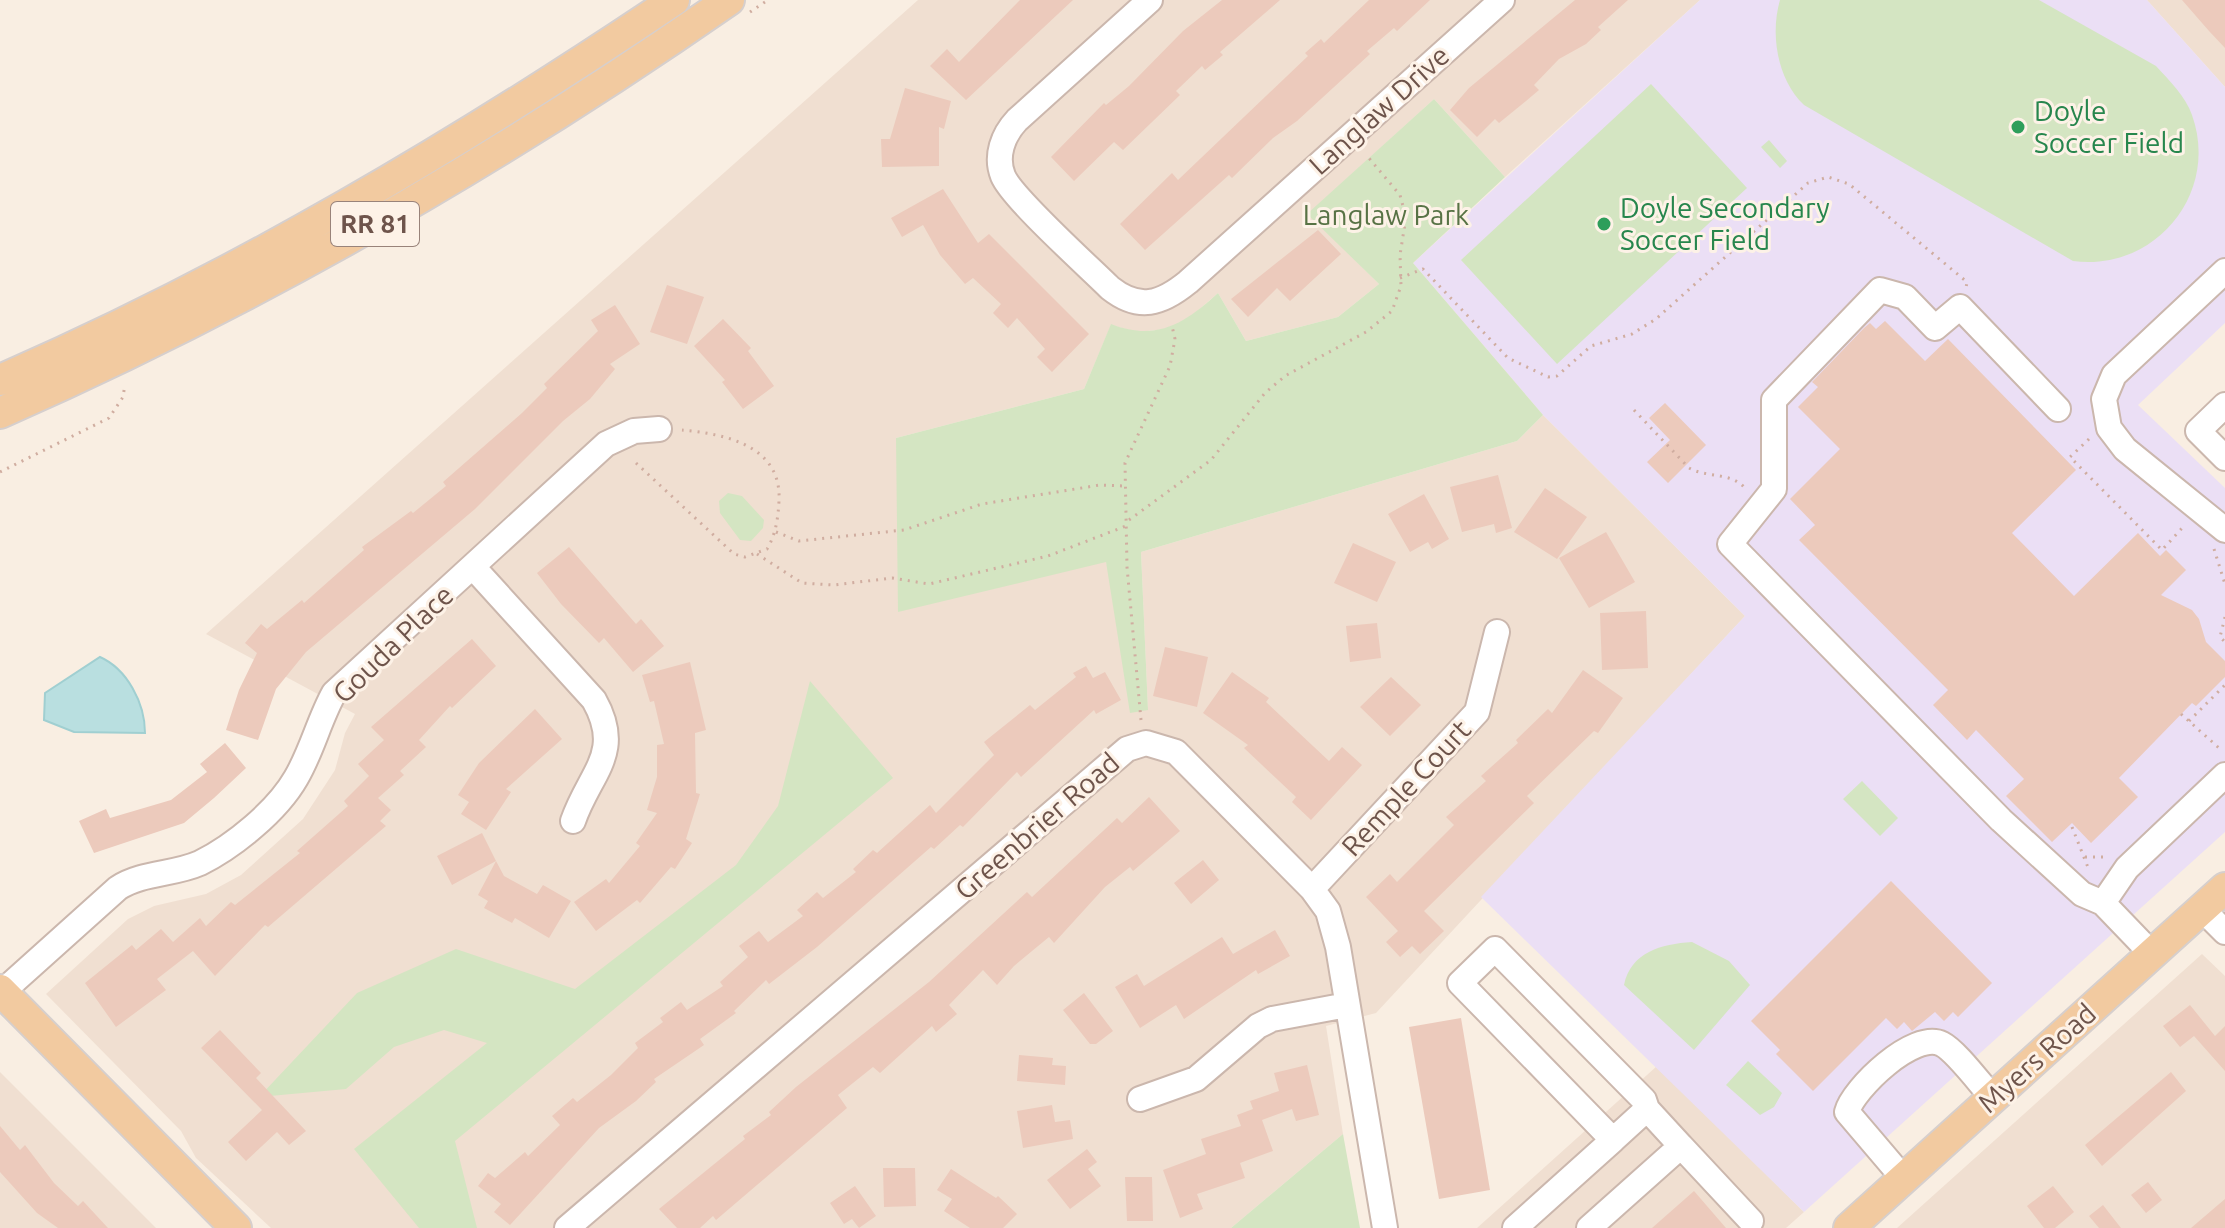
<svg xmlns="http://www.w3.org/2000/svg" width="2225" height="1228" font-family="Ubuntu,sans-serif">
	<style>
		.residential { fill: #f0dfd1 }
		.education { fill: #ebdff5 }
		.green { fill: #d4e5c2 }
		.water { fill: #b9dfe0; stroke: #a0cfd1; stroke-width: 2 }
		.building { fill: #eccabc }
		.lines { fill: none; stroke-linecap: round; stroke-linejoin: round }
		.minor-casing { stroke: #cbb7ad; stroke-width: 28 }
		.major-casing { stroke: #d6cfcd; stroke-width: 34 }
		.path { stroke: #d0ada0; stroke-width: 3; stroke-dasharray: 2 6; stroke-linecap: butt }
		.minor { stroke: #fff; stroke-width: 24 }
		.major { stroke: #f2caa0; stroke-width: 30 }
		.leisure-dot { fill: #2e9e5b; stroke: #fdf2e7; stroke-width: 3 }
		.labels { text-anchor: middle; stroke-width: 6; stroke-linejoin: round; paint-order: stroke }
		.shield { fill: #fdf2e7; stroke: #99837a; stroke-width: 2 }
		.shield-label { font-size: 26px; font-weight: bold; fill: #6e544b }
		.street-label { font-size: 28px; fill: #6e544b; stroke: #fdf2e7 }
		.leisure-label { font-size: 28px; fill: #27864d; stroke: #fdf2e7; text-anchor: start }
		.park-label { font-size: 28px; fill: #587345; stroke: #fdf2e7 }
	</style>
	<rect width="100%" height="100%" fill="#f9eee2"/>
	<path class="residential" d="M918 0H1700L1505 177 1434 99 1308 214 1379 284 1338 317 1246 341 1218 293 1186 321 1167 329 1137 332 1111 325 1084 389 896 438 1106 562 1148 710 1141 552 1517 441 1543 415 1745 616 1376 1013 1326 1026 1343 1134 1231 1228H271L196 1158 181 1131 46 994 128 919 154 906 206 894 241 875 303 819 335 770 345 733 355 714 206 634Z
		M2147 0H2225V87Z
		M2202 954 2225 976V1228H1897Z
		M1657 1066 1804 1212 1786 1228H1477Z
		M0 1072 156 1228H0Z"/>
	<path class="education" d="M1700 0H2147L2225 87V323L2138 405 2225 488V832L1804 1212 1481 897 1745 616 1543 415 1413 263Z"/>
	<path class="green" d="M1780 0H2039L2156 66C2169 80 2186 97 2192 115 2220 193 2155 272 2073 261L1804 105C1777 79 1770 34 1780 0Z
		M1651 84 1747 188 1557 364 1461 260Z
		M1434 99 1505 177 1413 263 1543 415 1517 441 1141 552 1148 710 1130 713 1106 562 898 612 896 438 1084 389 1111 324C1157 342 1185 323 1218 293L1246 341 1338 317 1379 284 1307 214Z
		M1769 140 1787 161 1780 168 1761 147Z
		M728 493 742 496 764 520 763 528 751 541 740 540 720 513 719 501Z
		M810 681 893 778 455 1141 477 1228H419L354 1149 487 1043 444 1030 394 1047 346 1089 259 1097 357 993 456 949 575 989 736 865 778 806Z
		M1862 781 1898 818 1880 836 1843 799Z
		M1692 942 1729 961 1750 985 1694 1050 1624 985C1631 952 1661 944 1692 942Z
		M1748 1061 1782 1093 1774 1107 1760 1115 1726 1085Z
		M1343 1134 1360 1228H1231Z"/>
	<path class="water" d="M100 657C127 669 145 703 145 733L74 732 44 720 45 693Z"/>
	<path class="building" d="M1020 0H1073L966 100 930 66 947 49 959 62Z
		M1222 0H1280L1220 52 1223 55 1205 70 1202 66 1176 91 1180 95 1123 150 1114 142 1074 181 1051 157 1104 103 1106 105 1129 86 1183 31Z
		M1369 0H1430L1397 31 1394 28 1367 51 1370 54 1297 121 1273 138 1232 178 1229 175 1145 250 1120 224 1172 173 1178 180 1308 56 1305 53 1321 39 1324 43Z
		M1575 0H1628L1598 27 1601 30 1586 44 1559 59 1534 85 1539 90 1526 101 1499 123 1495 119 1477 137 1450 110 1469 88Z
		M2182 0H2225V48L2209 31Z
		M905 88 951 101 944 129 939 127V166L882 167 881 139H890Z
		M943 189 978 243 989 234 1089 334 1052 372 1037 357 1045 349 1017 318 1008 328 993 313 1001 304 973 278 965 284 940 255 923 225 902 237 891 218Z
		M1318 230 1341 254 1290 301 1277 288 1248 317 1231 299Z
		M667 285 704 297 687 344 650 332Z
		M615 305 640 344 610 364 615 369 590 399 563 421 475 509 306 652 276 689 258 740 226 730 239 690 257 653 245 643 261 624 267 629 302 600 304 603 364 550 362 547 411 511 413 513 446 486 443 482 522 413 547 388 544 384 598 331 591 320Z
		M723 319 751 348 748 351 774 386 743 409 722 382 725 380 694 346Z
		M1885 321 1925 361 1948 339 2076 470 2012 533 2074 596 2138 533 2160 556 2166 550 2186 570 2161 595 2192 610 2199 619 2206 642 2225 661V677L2196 706 2192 703 2119 778 2138 797 2091 843 2072 823 2052 842 2006 796 2024 779 1976 730 1967 740 1933 705 1948 690 1799 540 1815 525 1790 499 1840 449 1798 407 1818 387 1812 382 1864 328 1870 323 1876 329Z
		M1665 403 1706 445 1668 483 1647 462 1670 440 1649 418Z
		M1498 475 1512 528 1496 533 1494 524 1462 532 1450 487Z
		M1545 488 1587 517 1557 559 1514 532Z
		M1424 494 1449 539 1432 549 1428 542 1410 552 1388 514Z
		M1606 532 1635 582 1589 608 1559 558Z
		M1353 543 1396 562 1377 602 1334 583Z
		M569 547 636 624 641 619 664 646 633 672 604 638 599 643 561 604 537 573Z
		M1646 611 1648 668 1602 670 1600 613Z
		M1377 623 1381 658 1350 662 1346 626Z
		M472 639 496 666 452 708 450 706 419 740 426 747 400 771 404 775 378 798 391 810 380 821 386 826 268 927 265 925 215 976 193 951 157 979 166 990 116 1027 85 983 132 945 136 950 161 929 173 942 200 918 206 926 231 902 235 905 300 853 297 851 348 806 344 801 369 776 358 764 384 740 371 727Z
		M1165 647 1208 657 1197 707 1153 696Z
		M690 662 706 730 695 733 696 793 700 794 686 839 692 843 675 869 671 867 640 903 637 900 596 931 574 902 606 879 609 883 640 846 636 843 657 813 647 810 657 777V745L664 744 654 701 650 702 642 675Z
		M1086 666 1093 678 1105 672 1121 700 1096 714 1094 710 1021 777 1017 772 963 827 960 825 934 849 931 847 817 947 769 984 766 980 734 1011 736 1013 700 1039 704 1045 654 1079 656 1082 636 1101 599 1128 510 1225 494 1212 501 1204 478 1186 488 1173 495 1178 525 1152 528 1156 560 1125 552 1116 573 1098 577 1102 611 1075 638 1048 635 1043 663 1022 660 1018 681 1002 687 1010 723 986 720 982 748 957 739 946 759 931 768 942 803 916 797 910 817 892 823 898 856 872 853 869 873 850 877 853 930 805 936 813 994 755 984 742 1030 705 1035 710 1076 677 1073 673Z
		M1583 670 1623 698 1598 733 1594 731 1527 796 1534 803 1424 911 1444 931 1420 954 1412 946 1400 957 1386 942 1398 931 1366 897 1390 874 1397 882 1454 825 1446 817 1486 781 1481 776 1518 743 1516 740 1548 709 1552 713Z
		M1232 672 1269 698 1266 702 1329 761 1342 747 1362 765 1311 820 1292 802 1296 797 1244 748 1248 745 1203 713Z
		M1391 677 1421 705 1390 736 1360 707Z
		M535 709 562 739 506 789 511 792 486 830 461 814 469 802 458 795 479 763Z
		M225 743 246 768 214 798 184 823 94 853 79 821 106 809 110 818 171 800 207 772 200 764Z
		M1149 797 1180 831 1133 871 1130 867 1105 887 1054 943 1049 937 1014 966 997 985 983 970 949 1005 957 1014 936 1032 932 1026 880 1073 873 1067 838 1095 847 1108 716 1220 713 1216 700 1228H677L659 1209 745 1139 743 1136 771 1115 769 1112 796 1087 929 982 1027 892 1032 897 1117 818 1122 823Z
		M482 833 496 861 452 885 437 856Z
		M1203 860 1219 880 1191 904 1174 883Z
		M496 861 504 876 537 894 543 885 571 901 549 938 515 918 512 923 484 908 488 901 478 895Z
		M1891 881 1992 983 1958 1017 1953 1012 1944 1021 1935 1012 1912 1031 1904 1022 1897 1029 1886 1018 1813 1091 1776 1054 1780 1050 1751 1021Z
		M1275 930 1290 956 1258 974 1256 970 1184 1019 1176 1005 1140 1028 1115 987 1137 974 1144 986 1222 937 1233 954Z
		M1084 993 1113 1031 1096 1044H1090L1063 1010Z
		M2190 1005 2215 1036 2225 1026V1071L2194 1036 2180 1047 2163 1026Z
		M1461 1018 1490 1190 1439 1199 1409 1027Z
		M220 1030 261 1073 256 1078 306 1131 289 1145 277 1132 246 1161 228 1142 262 1110 201 1048Z
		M1019 1055 1053 1058 1052 1065 1066 1066 1065 1085 1017 1081Z
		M1307 1065 1319 1115 1296 1121 1292 1109 1262 1120 1273 1151 1240 1163 1245 1178 1197 1194 1203 1209 1180 1218 1163 1170 1206 1154 1201 1139 1241 1126 1237 1115 1253 1109 1250 1101 1279 1091 1274 1073Z
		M2171 1072 2186 1091 2102 1166 2085 1145Z
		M1052 1105 1055 1122 1070 1120 1073 1139 1023 1148 1017 1111Z
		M0 1126 20 1150 25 1145 54 1183 78 1206 83 1201 108 1228H58L37 1213 0 1172Z
		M1087 1149 1097 1162 1088 1169 1101 1186 1070 1209 1047 1180Z
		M883 1168H915L916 1206 884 1207Z
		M951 1169 996 1198 998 1196 1017 1214 1003 1228H970L944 1211 952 1199 937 1190Z
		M1125 1177H1152L1153 1221H1127Z
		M2148 1182 2162 1200 2146 1213 2131 1195Z
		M855 1186 876 1216 859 1228 852 1219 844 1224 830 1203Z
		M2053 1186 2074 1212 2055 1228H2044L2027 1206Z
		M1694 1191 1726 1228H1652Z
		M2225 1199V1228H2191Z
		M2103 1205 2121 1228H2099L2089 1216Z"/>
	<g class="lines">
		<defs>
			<path id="minor" d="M1150 0 1017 120C1003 135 995 156 1003 176 1012 198 1089 267 1110 288 1139 311 1161 304 1188 282L1502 0
				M2225 271 2114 375 2104 399 2109 428 2125 449 2225 530
				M2225 405 2198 431 2225 458
				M2058 409 1960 307 1935 328 1905 297 1880 290 1774 400V489L1730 544 2001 820 2082 894 2103 903 2152 954
				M473 567 594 700C624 753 590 772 573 821
				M1312 889 1477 712 1497 632
				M2103 903 2127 868 2225 775
				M2202 909 2225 932
				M2 992 118 888C143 872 173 875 200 863 234 846 277 811 296 778 312 751 319 720 334 693L606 444 634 431 659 429
				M1140 1099 1196 1079 1258 1026 1272 1019 1347 1005
				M1613 1140 1647 1109
				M1681 1146 1751 1221
				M1904 1179 1847 1112C1853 1089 1914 1030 1942 1044 1956 1051 1981 1085 1993 1098
				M567 1228 1127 749 1146 743 1176 752 1312 889 1328 911 1338 947 1385 1228
				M1515 1228 1613 1140 1460 983 1495 949 1644 1100 1647 1109 1681 1146 1589 1228"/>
			<path id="major" d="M0 380C237 277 460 144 674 0
				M0 413C256 300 499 160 729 0
				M0 990 236 1228
				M1849 1228 2225 888"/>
		</defs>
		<use href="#minor" class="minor-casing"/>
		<use href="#major" class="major-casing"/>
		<path class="path" d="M750 12 768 0
			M1400 278 1423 269 1508 358 1548 377 1557 376 1591 346 1632 334 1656 319 1808 183 1828 177 1849 184 1967 282 1966 288
			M1634 410 1689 468C1707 478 1731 472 1745 488
			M2089 439 2070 457 2162 550 2184 526
			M636 463 734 554 745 557 767 549C776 534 778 518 779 501 782 446 726 434 682 430
			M0 472 109 418 123 397 125 384
			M1129 520 1211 460 1265 393 1285 376 1366 332 1392 311 1401 286 1400 255 1406 217 1400 195 1368 157
			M776 532 799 541 904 530 982 504 1100 485 1124 486
			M2214 549 2225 584
			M757 554 802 583 834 585 892 578 929 584 1048 556 1126 526
			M2225 617 2220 637 2225 642
			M2181 714 2219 748
			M1141 720 1127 567 1125 463 1170 366 1175 339 1172 326
			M2189 721 2225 685
			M2072 827 2089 870
			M2085 857H2109"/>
		<use href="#minor" class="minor"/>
		<use href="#major" class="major"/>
	</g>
	<g class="leisure-dot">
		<circle cx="2018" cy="127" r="8"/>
		<circle cx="1604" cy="224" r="8"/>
	</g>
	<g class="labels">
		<rect class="shield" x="331" y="202" width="88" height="44" rx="6"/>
		<g class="shield-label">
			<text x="375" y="233">RR 81</text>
		</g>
		<g class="street-label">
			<text transform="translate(1379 110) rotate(-42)" y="10">Langlaw Drive</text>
			<text transform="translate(393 644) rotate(-44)" y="10">Gouda Place</text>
			<text transform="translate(1406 788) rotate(-47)" y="10">Remple Court</text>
			<text transform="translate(1037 826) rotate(-41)" y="10">Greenbrier Road</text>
			<text transform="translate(2037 1058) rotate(-42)" y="10">Myers Road</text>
		</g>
		<g class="leisure-label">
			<text x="2034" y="121">Doyle<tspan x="2034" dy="32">Soccer Field</tspan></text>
			<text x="1620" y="218">Doyle Secondary<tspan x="1620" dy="32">Soccer Field</tspan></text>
		</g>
		<g class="park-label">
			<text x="1386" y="225">Langlaw Park</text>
		</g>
	</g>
</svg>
